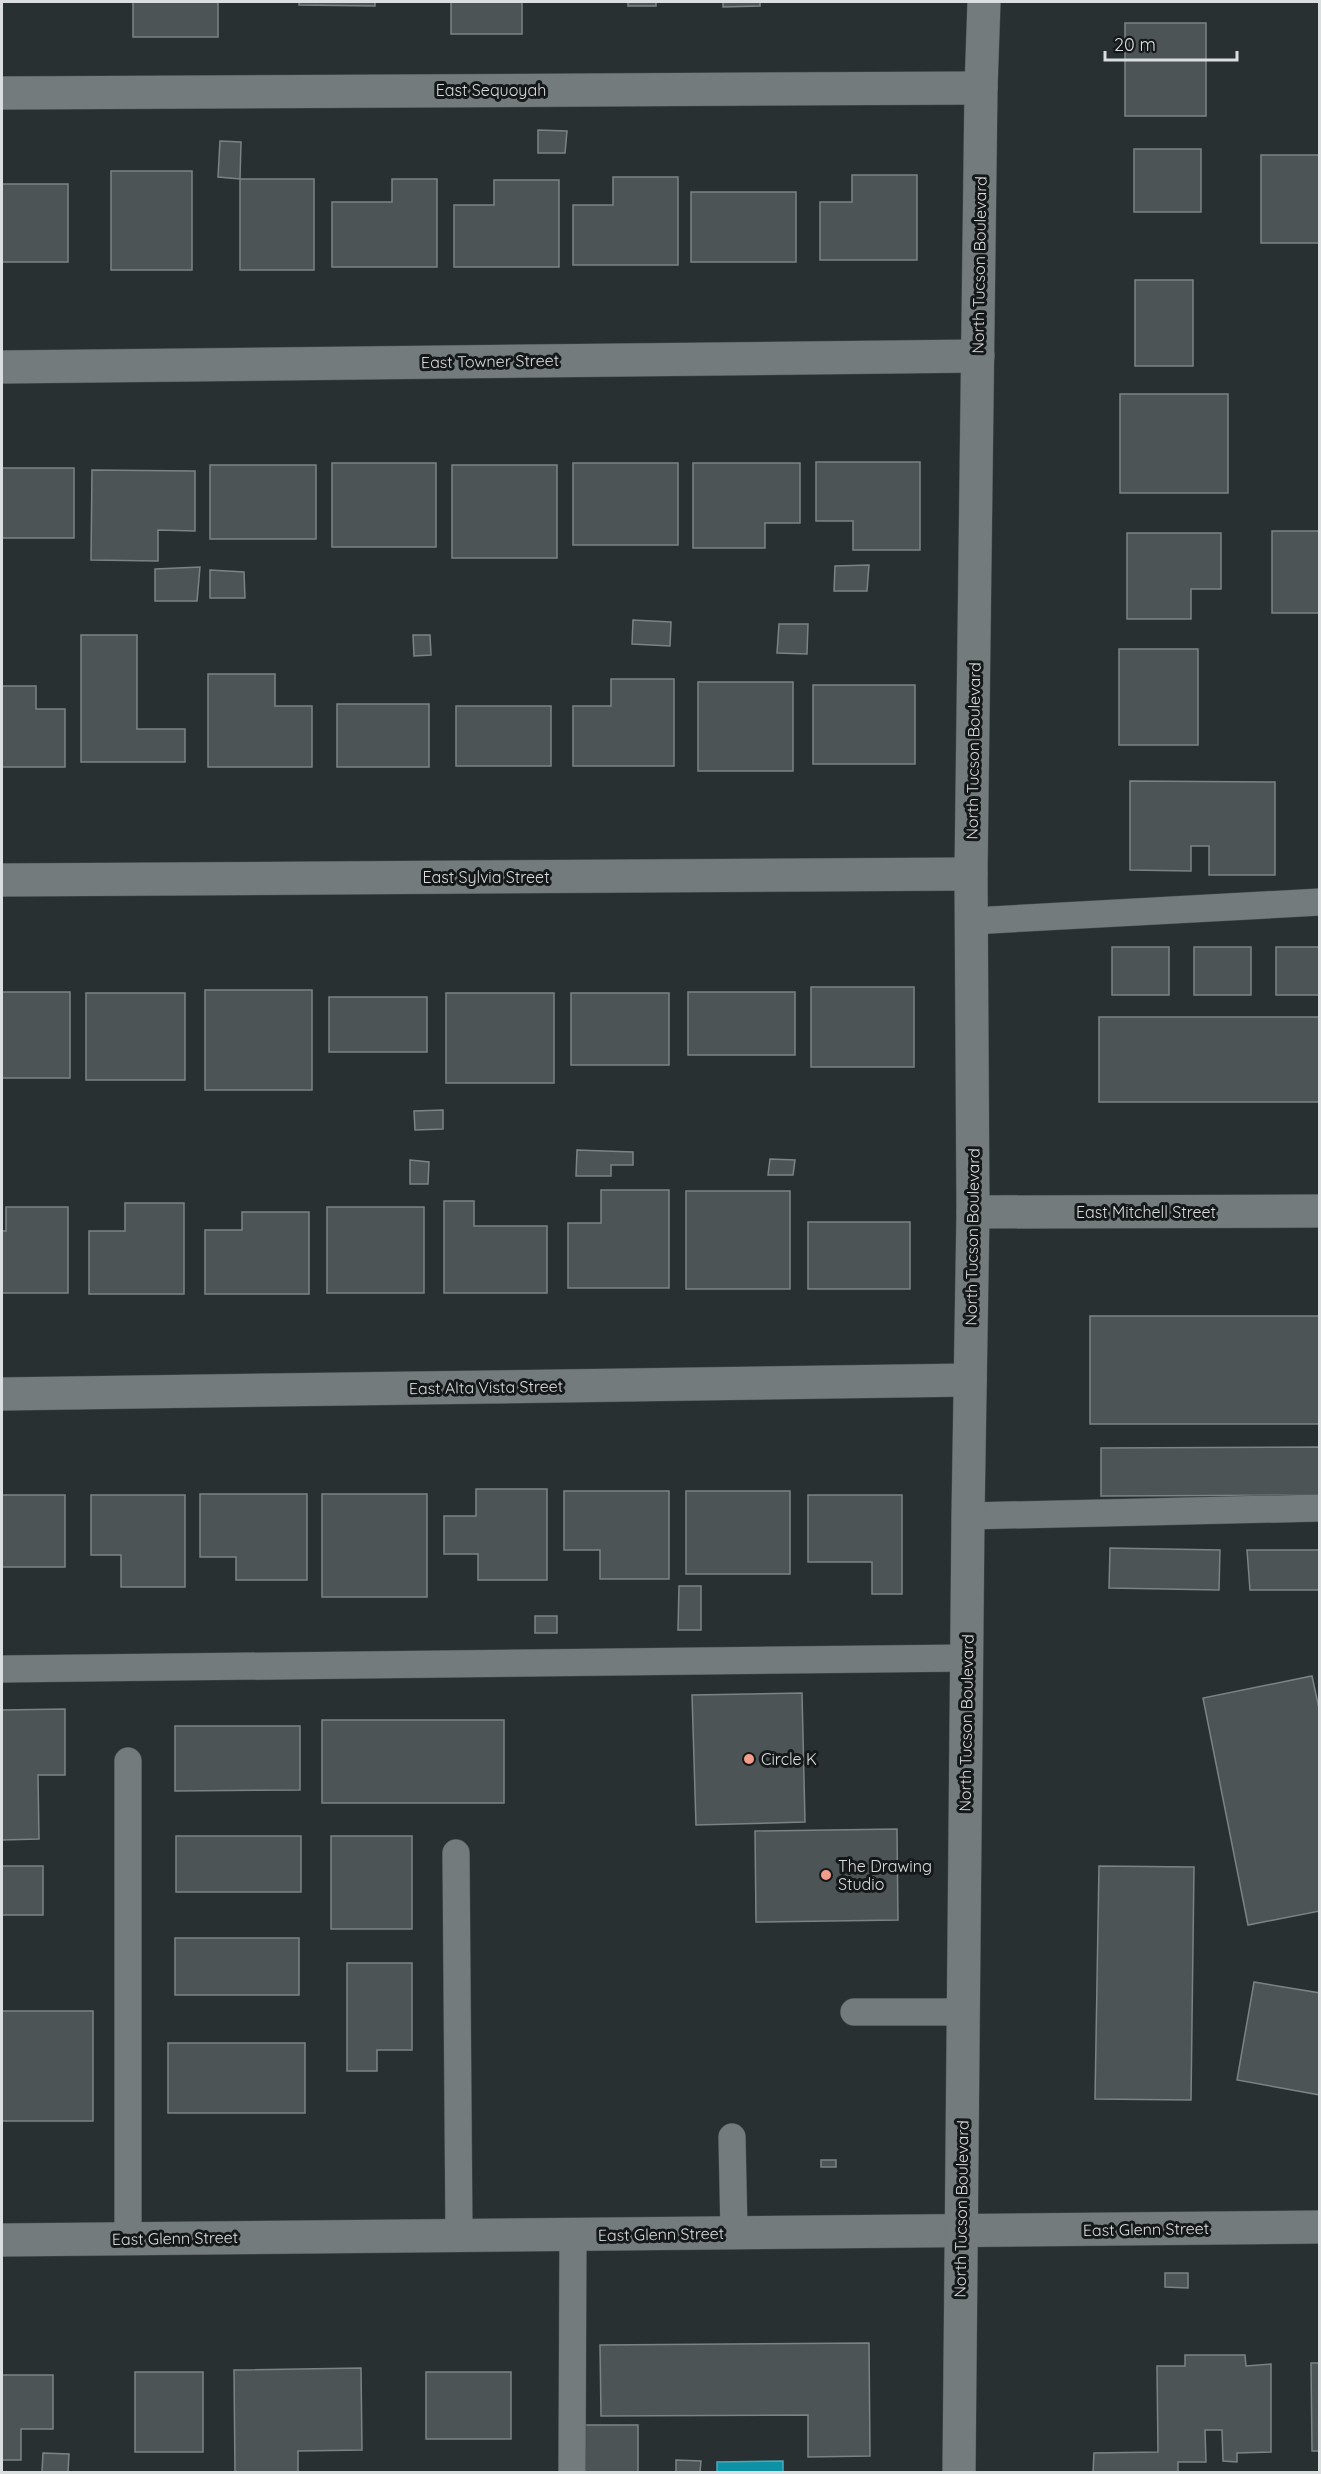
<svg xmlns="http://www.w3.org/2000/svg" width="1321" height="2474" font-family="Quicksand,sans-serif">
	<style>
		.water { fill: #0d91a4; stroke: #4aa8b6; stroke-width: 1.5 }
		.building { fill: #4c5455; stroke: #7b8384; stroke-width: 1.5 }
		.lines { fill: none; stroke-linecap: round; stroke-linejoin: round }
		.service-casing { stroke: #464b4c; stroke-width: 28 }
		.minor-casing { stroke: #464b4c; stroke-width: 34 }
		.tertiary-casing { stroke: #464b4c; stroke-width: 34 }
		.secondary-casing { stroke: #464b4c; stroke-width: 34 }
		.service { stroke: #737b7d; stroke-width: 27 }
		.minor { stroke: #737b7d; stroke-width: 33 }
		.tertiary { stroke: #737b7d; stroke-width: 33 }
		.secondary { stroke: #737b7d; stroke-width: 33 }
		.poi-dot { fill: #f59d8d; stroke: #151818; stroke-width: 2 }
		.labels { text-anchor: middle; stroke-width: 6; stroke-linejoin: round; paint-order: stroke }
		.street-label { font-size: 16px; fill: #dadedf; stroke: #151818 }
		.poi-label { font-size: 16px; fill: #dadedf; stroke: #151818; text-anchor: start }
	</style>
	<rect width="100%" height="100%" fill="#293032"/>
	<path class="water" d="M783 2461V2472H717V2462Z"/>
	<path class="building" d="M133 2H218V37H133Z
		M299 2H375V6L299 5Z
		M451 2H522V34H451Z
		M628 2H656V6H628Z
		M723 2H760V6L723 7Z
		M1125 23H1206V116H1125Z
		M538 130 567 131 565 153H538Z
		M220 141 241 142 240 179 218 177Z
		M1134 149H1201V212H1134Z
		M1261 155H1320V243H1261Z
		M111 171H192V270H111Z
		M852 175H917V260H820V202H852Z
		M613 177H678V265H573V205H613Z
		M240 179H314V270H240Z
		M392 179H437V267H332V202H392Z
		M494 180H559V267H454V205H494Z
		M2 184H68V262H2Z
		M691 192H796V262H691Z
		M1135 280H1193V366H1135Z
		M1120 394H1228V493H1120Z
		M816 462H920V550H853V521H816Z
		M332 463H436V547H332Z
		M573 463H678V545H573Z
		M693 463H800V523H765V548H693Z
		M210 465H316V539H210Z
		M452 465H557V558H452Z
		M2 468H74V538H2Z
		M92 470 195 471V531L158 530V561L91 560Z
		M1272 531H1320V613H1272Z
		M1127 533H1221V589H1191V619H1127Z
		M869 565 867 591H834L835 566Z
		M200 567 197 601H155V569Z
		M210 570 244 572 245 598H210Z
		M633 620 671 622 670 646 632 644Z
		M779 624H808L807 654 777 653Z
		M81 635H137V729H185V762H81Z
		M413 635H430L431 655 414 656Z
		M1119 649H1198V745H1119Z
		M208 674H275V706H312V767H208Z
		M611 679H674V766H573V706H611Z
		M698 682H793V771H698Z
		M813 685H915V764H813Z
		M2 686H36V709H65V767H2Z
		M337 704H429V767H337Z
		M456 706H551V766H456Z
		M1130 781 1275 782V875H1209V846H1191V871L1130 870Z
		M1112 947H1169V995H1112Z
		M1194 947H1251V995H1194Z
		M1276 947H1320V995H1276Z
		M811 987H914V1067H811Z
		M205 990H312V1090H205Z
		M2 992H70V1078H2Z
		M688 992H795V1055H688Z
		M86 993H185V1080H86Z
		M446 993H554V1083H446Z
		M571 993H669V1065H571Z
		M329 997H427V1052H329Z
		M1099 1017H1320V1102H1099Z
		M443 1110V1129L415 1130 414 1111Z
		M577 1150 633 1152V1165H611V1176H576Z
		M770 1159 795 1160 793 1175H768Z
		M410 1160 429 1162 428 1184H410Z
		M601 1190H669V1288H568V1223H601Z
		M686 1191H790V1289H686Z
		M444 1201H474V1226H547V1293H444Z
		M125 1203H184V1294H89V1231H125Z
		M6 1207H68V1293H2V1231H6Z
		M327 1207H424V1293H327Z
		M242 1212H309V1294H205V1230H242Z
		M808 1222H910V1289H808Z
		M1090 1316H1320V1424H1090Z
		M1320 1447V1495L1101 1496V1448Z
		M476 1489H547V1580H478V1554H444V1516H476Z
		M564 1491H669V1579H600V1550H564Z
		M686 1491H790V1574H686Z
		M200 1494H307V1580H236V1557H200Z
		M322 1494H427V1597H322Z
		M2 1495H65V1567H2Z
		M91 1495H185V1587H121V1555H91Z
		M808 1495H902V1594H872V1562H808Z
		M1110 1548 1220 1550 1219 1590 1109 1588Z
		M1247 1550H1320V1590H1250Z
		M679 1586H701V1630H678Z
		M535 1616H557V1633H535Z
		M1312 1676 1320 1713V1911L1248 1925 1203 1698Z
		M802 1693 805 1822 696 1825 692 1695Z
		M65 1709V1775H38L39 1839 2 1840V1710Z
		M322 1720H504V1803H322Z
		M175 1726H300V1790L175 1791Z
		M897 1829 898 1920 756 1922 755 1831Z
		M176 1836H301V1892H176Z
		M331 1836H412V1929H331Z
		M2 1866H43V1915H2Z
		M1099 1866 1194 1867 1191 2100 1095 2099Z
		M175 1938H299V1995H175Z
		M347 1963H412V2050H377V2071H347Z
		M1254 1982 1320 1993V2095L1237 2080Z
		M2 2011H93V2121H2Z
		M168 2043H305V2113H168Z
		M821 2160H836V2167H821Z
		M1165 2273H1188V2288L1165 2287Z
		M869 2343 870 2456 808 2457V2415L601 2416 600 2345Z
		M1185 2355H1245L1246 2366 1271 2364V2452L1237 2453V2462L1223 2461 1222 2430H1205L1206 2462H1178V2472H1093L1094 2453 1158 2452 1157 2366H1185Z
		M1311 2363H1320V2451H1312Z
		M361 2368 362 2450 298 2451V2472H235L234 2370Z
		M135 2372H203V2452H135Z
		M426 2372H511V2439H426Z
		M2 2375H53V2429H21V2460H2Z
		M578 2425H638V2472H578Z
		M43 2453 69 2454 68 2472H42Z
		M676 2460 701 2461 700 2472H676Z"/>
	<g class="lines">
		<defs>
			<path id="service" d="M972 921 1320 902
				M968 1516 1320 1508
				M2 1669 967 1658
				M128 1761V2239
				M456 1853 459 2235
				M854 2012H963
				M732 2137 734 2233
				M572 2472 573 2234"/>
			<path id="minor" d="M2 93 981 88
				M2 367 978 356
				M2 880 971 874
				M973 1212 1320 1211
				M2 1394 970 1380"/>
			<path id="tertiary" d="M2 2240 1320 2227"/>
			<path id="secondary" d="M959 2472 968 1516 973 1212 971 874 981 88 984 2"/>
		</defs>
		<use href="#service" class="service-casing"/>
		<use href="#minor" class="minor-casing"/>
		<use href="#tertiary" class="tertiary-casing"/>
		<use href="#secondary" class="secondary-casing"/>
		<use href="#service" class="service"/>
		<use href="#minor" class="minor"/>
		<use href="#tertiary" class="tertiary"/>
		<use href="#secondary" class="secondary"/>
	</g>
	<g class="poi-dot">
		<circle cx="749" cy="1759" r="6"/>
		<circle cx="826" cy="1875" r="6"/>
	</g>
	<g class="labels">
		<g class="street-label">
			<text x="491" y="96">East Sequoyah</text>
			<text transform="translate(979 265) rotate(-89)" y="6">North Tucson Boulevard</text>
			<text transform="translate(490 361) rotate(-1)" y="6">East Towner Street</text>
			<text transform="translate(973 751) rotate(-89)" y="6">North Tucson Boulevard</text>
			<text x="486" y="883">East Sylvia Street</text>
			<text x="1146" y="1218">East Mitchell Street</text>
			<text transform="translate(972 1237) rotate(-89)" y="6">North Tucson Boulevard</text>
			<text transform="translate(486 1387) rotate(-1)" y="6">East Alta Vista Street</text>
			<text transform="translate(966 1723) rotate(-89)" y="6">North Tucson Boulevard</text>
			<text transform="translate(961 2209) rotate(-89)" y="6">North Tucson Boulevard</text>
			<text transform="translate(1146 2229) rotate(-1)" y="6">East Glenn Street</text>
			<text transform="translate(661 2234) rotate(-1)" y="6">East Glenn Street</text>
			<text transform="translate(175 2238) rotate(-1)" y="6">East Glenn Street</text>
		</g>
		<g class="poi-label">
			<text x="761" y="1765">Circle K</text>
			<text x="838" y="1872">The Drawing<tspan x="838" dy="18">Studio</tspan></text>
		</g>
	</g>
	<rect width="1321" height="2474" fill="none" stroke="#dadedf" stroke-width="6"/>
	<path d="M1105 51v9h132v-9" fill="none" stroke="#dadedf" stroke-width="3"/>
	<text x="1114" y="51" font-size="18" fill="#dadedf" stroke="#151818" stroke-width="4.5" paint-order="stroke">20 m</text>
</svg>
